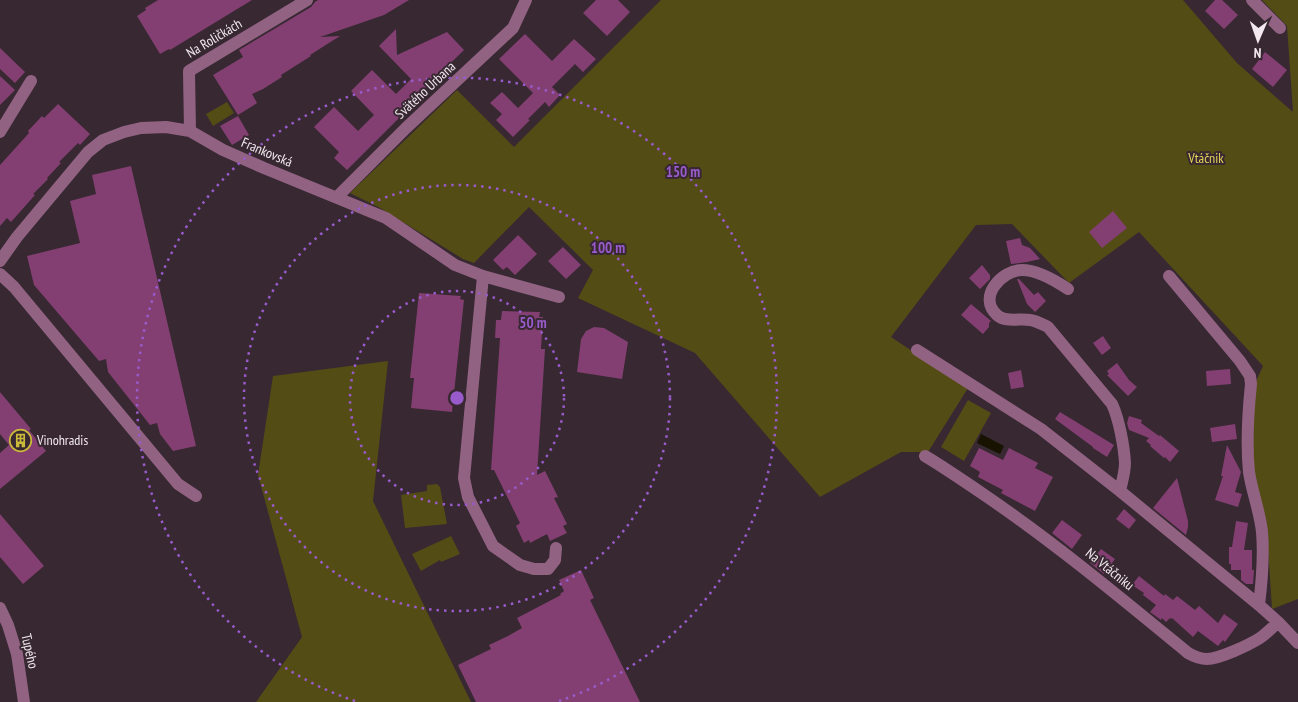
<svg xmlns="http://www.w3.org/2000/svg" width="1298" height="702" font-family="'PT Sans Narrow',sans-serif">
	<style>
		.green { fill: #544c15 }
		.water { fill: #171300 }
		.building { fill: #833f71 }
		.lines { fill: none; stroke-linecap: round; stroke-linejoin: round }
		.minor { stroke: #926283; stroke-width: 12 }
		.ring { fill: none; stroke: #995bcb; stroke-width: 2.5; stroke-dasharray: 2.5 5 }
		.labels { text-anchor: middle; stroke-width: 4; stroke-linejoin: round; paint-order: stroke }
		.street-label { font-size: 14px; fill: #f2e8ee; stroke: #372832 }
		.park-label { font-size: 14px; fill: #e5d458; stroke: #372832 }
		.poi-label { font-size: 14px; fill: #f2e8ee; stroke: #372832; text-anchor: start }
		.centre { fill: #995bcb; stroke: #372832; stroke-width: 2.5 }
		.ring-label { font-size: 15px; text-anchor: middle; font-weight: bold; fill: #995bcb; stroke: #372832; stroke-width: 4; stroke-linejoin: round; paint-order: stroke }
	</style>
	<rect width="100%" height="100%" fill="#372832"/>
	<path class="green" d="M661 0H1183L1237 63 1293 112 1287 26 1262 0H1298V599L1272 609 1268 547 1254 471 1250 394 1263 366 1139 232 1069 283 1012 224 976 225 891 337 968 388 928 452H901L820 497 695 353 578 298 593 270 529 207 474 263 463 259 380 208 350 193 457 90 514 147Z
		M227 102 234 113 213 126 206 114Z
		M388 361 373 501 471 702H256L302 637 258 475 273 376Z
		M968 400 991 413 964 461 941 447Z
		M437 484 440 487 447 524 405 528 401 495 427 491V485Z
		M451 536 460 554 441 562 440 560 421 571 412 554Z"/>
	<path class="water" d="M981 434 1004 446 1000 454 977 443Z"/>
	<path class="building" d="M158 0H252L170 50 169 49 160 54 137 16 146 10 145 8Z
		M318 0H409L384 15 320 37 340 36 310 55 311 56 281 75 282 77 263 89 252 94 257 103 238 115 213 75 243 57 239 50 311 7 315 2Z
		M596 0H618L630 12 607 36 583 13Z
		M1215 0H1222L1238 15 1224 29 1205 11Z
		M396 29 397 55 447 32 464 50 411 102 413 104 347 170 334 158 339 152 314 127 334 107 358 131 374 115 351 91 372 70 396 94 411 79 379 46Z
		M525 34 552 61 574 39 596 59 583 72 575 64 552 87 560 95 549 107 545 102 528 119 530 120 513 137 496 120 502 114 490 103 502 92 518 108 533 93 499 59Z
		M0 48 25 72 15 83 0 69Z
		M1265 52 1287 70 1273 87 1252 69Z
		M0 76 15 90 0 105Z
		M58 104 90 134 80 145 78 143 59 162 61 163 47 178 48 179 33 194 35 195 11 222 7 218 0 226V165L29 133 28 131 42 116 44 118Z
		M238 116 249 135 232 145 220 126Z
		M131 166 196 446 173 451 160 434 157 423 150 425 108 372 106 359 99 361 34 285 27 256 80 243 70 201 96 194 92 175Z
		M1113 211 1127 228 1102 248 1089 232Z
		M518 235 537 254 515 275 507 267 503 270 493 260Z
		M1020 238 1022 245 1030 248 1040 259 1027 262 1011 264 1006 241Z
		M563 247 581 265 566 279 548 261Z
		M982 265 990 275V279L980 289 969 278Z
		M1017 279H1019L1034 295 1038 292 1046 301 1035 312 1027 304Z
		M419 293 461 296 460 299 464 300 452 412 411 408 414 378H410Z
		M971 304 991 321 989 323V327L983 334 961 315Z
		M502 311 540 312 539 317H543L541 349H545L537 475 545 471 558 497 554 498 567 524 563 526 567 533 550 541 547 534 530 543 529 540 524 543 516 526 520 523 494 470H491L500 338H495L496 320H501Z
		M594 327 604 328 628 342 622 379 577 372 581 339 586 331Z
		M1103 336 1111 348 1102 355 1093 343Z
		M1117 363 1129 380 1137 387 1128 396 1107 375 1109 374 1107 371Z
		M1230 369 1231 384 1207 386 1206 371Z
		M1021 370 1024 387 1011 389 1008 373Z
		M0 392 31 429 29 430 46 451 0 489V453L9 445 0 434Z
		M1060 412 1114 445 1107 457 1093 448V447L1055 419Z
		M1129 416 1142 420 1141 423 1159 436 1160 435 1179 451 1170 462 1165 457 1164 458 1150 446 1151 445 1146 441 1149 438 1129 430 1127 423Z
		M1235 424 1237 439 1212 442 1210 428Z
		M1227 445 1241 472 1235 492 1242 494 1238 507 1215 500 1223 476H1221Z
		M979 448 1003 460 1009 448 1038 463 1035 468 1053 477 1035 511 1001 493 1003 490 978 477 980 472 970 466Z
		M1177 478 1188 521V527L1186 535 1153 508Z
		M1124 509 1136 520 1129 529 1116 519Z
		M0 514 44 566 23 584 0 557Z
		M1062 520 1082 535 1072 549 1052 533Z
		M1236 521 1248 523 1244 550H1252V570H1254L1253 584H1246L1241 580V570H1231V564H1229V547H1232Z
		M1101 549 1115 559 1104 574 1090 563Z
		M581 570 594 598 590 600 640 702H476L458 665 491 649 489 645 508 636 522 628 517 618 561 595 560 594 564 591 559 580Z
		M1139 576 1164 596 1165 594 1173 600 1177 596 1195 610 1199 606 1218 623 1224 614 1238 624 1225 642 1223 640 1218 646 1198 631 1193 637 1172 618 1171 619 1170 618 1166 622 1162 618 1161 620 1150 612 1156 605 1143 595 1144 593 1132 585Z"/>
	<g class="lines">
		<path class="minor" d="M1252 0 1280 28
			M190 131 189 71 307 0
			M0 132 31 81
			M337 197 406 128 513 28 526 0
			M0 261 17 237 88 152 103 140 124 132 141 128 166 127 190 131 223 150 264 168 386 218 455 265 483 276 559 297
			M0 274 14 287 178 484 196 496
			M483 276 464 478 468 497 493 546 520 565 534 569H548L555 560 556 548
			M1068 289C1056 281 1037 270 1022 270 1002 270 977 297 997 315 1005 323 1020 318 1030 320 1037 321 1042 324 1048 327L1112 404C1119 419 1124 446 1125 463 1125 472 1122 482 1120 491L1259 605C1262 581 1264 556 1262 532 1260 512 1252 492 1249 472 1246 443 1248 413 1251 384L1250 376 1240 361 1169 276
			M917 350 1041 429 1120 491
			M925 456C945 468 964 481 983 494 1055 543 1121 598 1188 653 1195 657 1200 659 1207 659 1219 659 1249 645 1260 638 1266 634 1272 628 1278 622L1259 605
			M0 608 8 625 17 654 24 702
			M1278 622 1298 643"/>
	</g>
	<g class="ring">
		<circle cx="457" cy="398" r="107"/>
		<circle cx="457" cy="398" r="213"/>
		<path d="M355 701A320 320 0 1 1 559 701"/>
	</g>
	<defs>
		<symbol id="building-ring" viewBox="-11 -11 22 22"><circle r="9.5" fill="#372832" stroke="#cbba39" stroke-width="1.5"/><path d="M-4-6H4V6H1V3H-1V6H-4ZM-2.5-4.3h1.7v1.8h-1.7ZM.8-4.3h1.7v1.8H.8ZM-2.5-1h1.7V.8h-1.7ZM.8-1h1.7V.8H.8Z" fill="#cbba39"/></symbol>
	</defs>
	<g fill-rule="evenodd">
		<use href="#building-ring" x="8" y="428" width="25" height="25"/>
	</g>
	<g class="labels">
		<g class="street-label">
			<text transform="translate(214 38) rotate(-31)" y="5">Na Roličkách</text>
			<text transform="translate(425 90) rotate(-43)" y="5">Svätého Urbana</text>
			<text transform="translate(267 152) rotate(23)" y="5">Frankovská</text>
			<text transform="translate(1110 569) rotate(39)" y="5">Na Vtáčniku</text>
			<text transform="translate(30 651) rotate(77)" y="5">Tupého</text>
		</g>
		<g class="park-label">
			<text x="1206" y="163">Vtáčnik</text>
		</g>
		<g class="poi-label">
			<text x="37" y="445">Vinohradis</text>
		</g>
	</g>
	<circle cx="457" cy="398" r="8" class="centre"/>
	<g class="ring-label">
		<text x="683" y="177">150 m</text>
		<text x="608" y="253">100 m</text>
		<text x="533" y="328">50 m</text>
	</g>
	<g transform="translate(1258 40) rotate(182)" stroke="#372832" stroke-width="4" paint-order="stroke">
	<path d="M0-4L9 19L0 12L-9 19Z" fill="#f2e8ee"/>
	<text y="-8" font-size="14" font-weight="bold" text-anchor="middle" fill="#f2e8ee">N</text>
	</g>
</svg>
